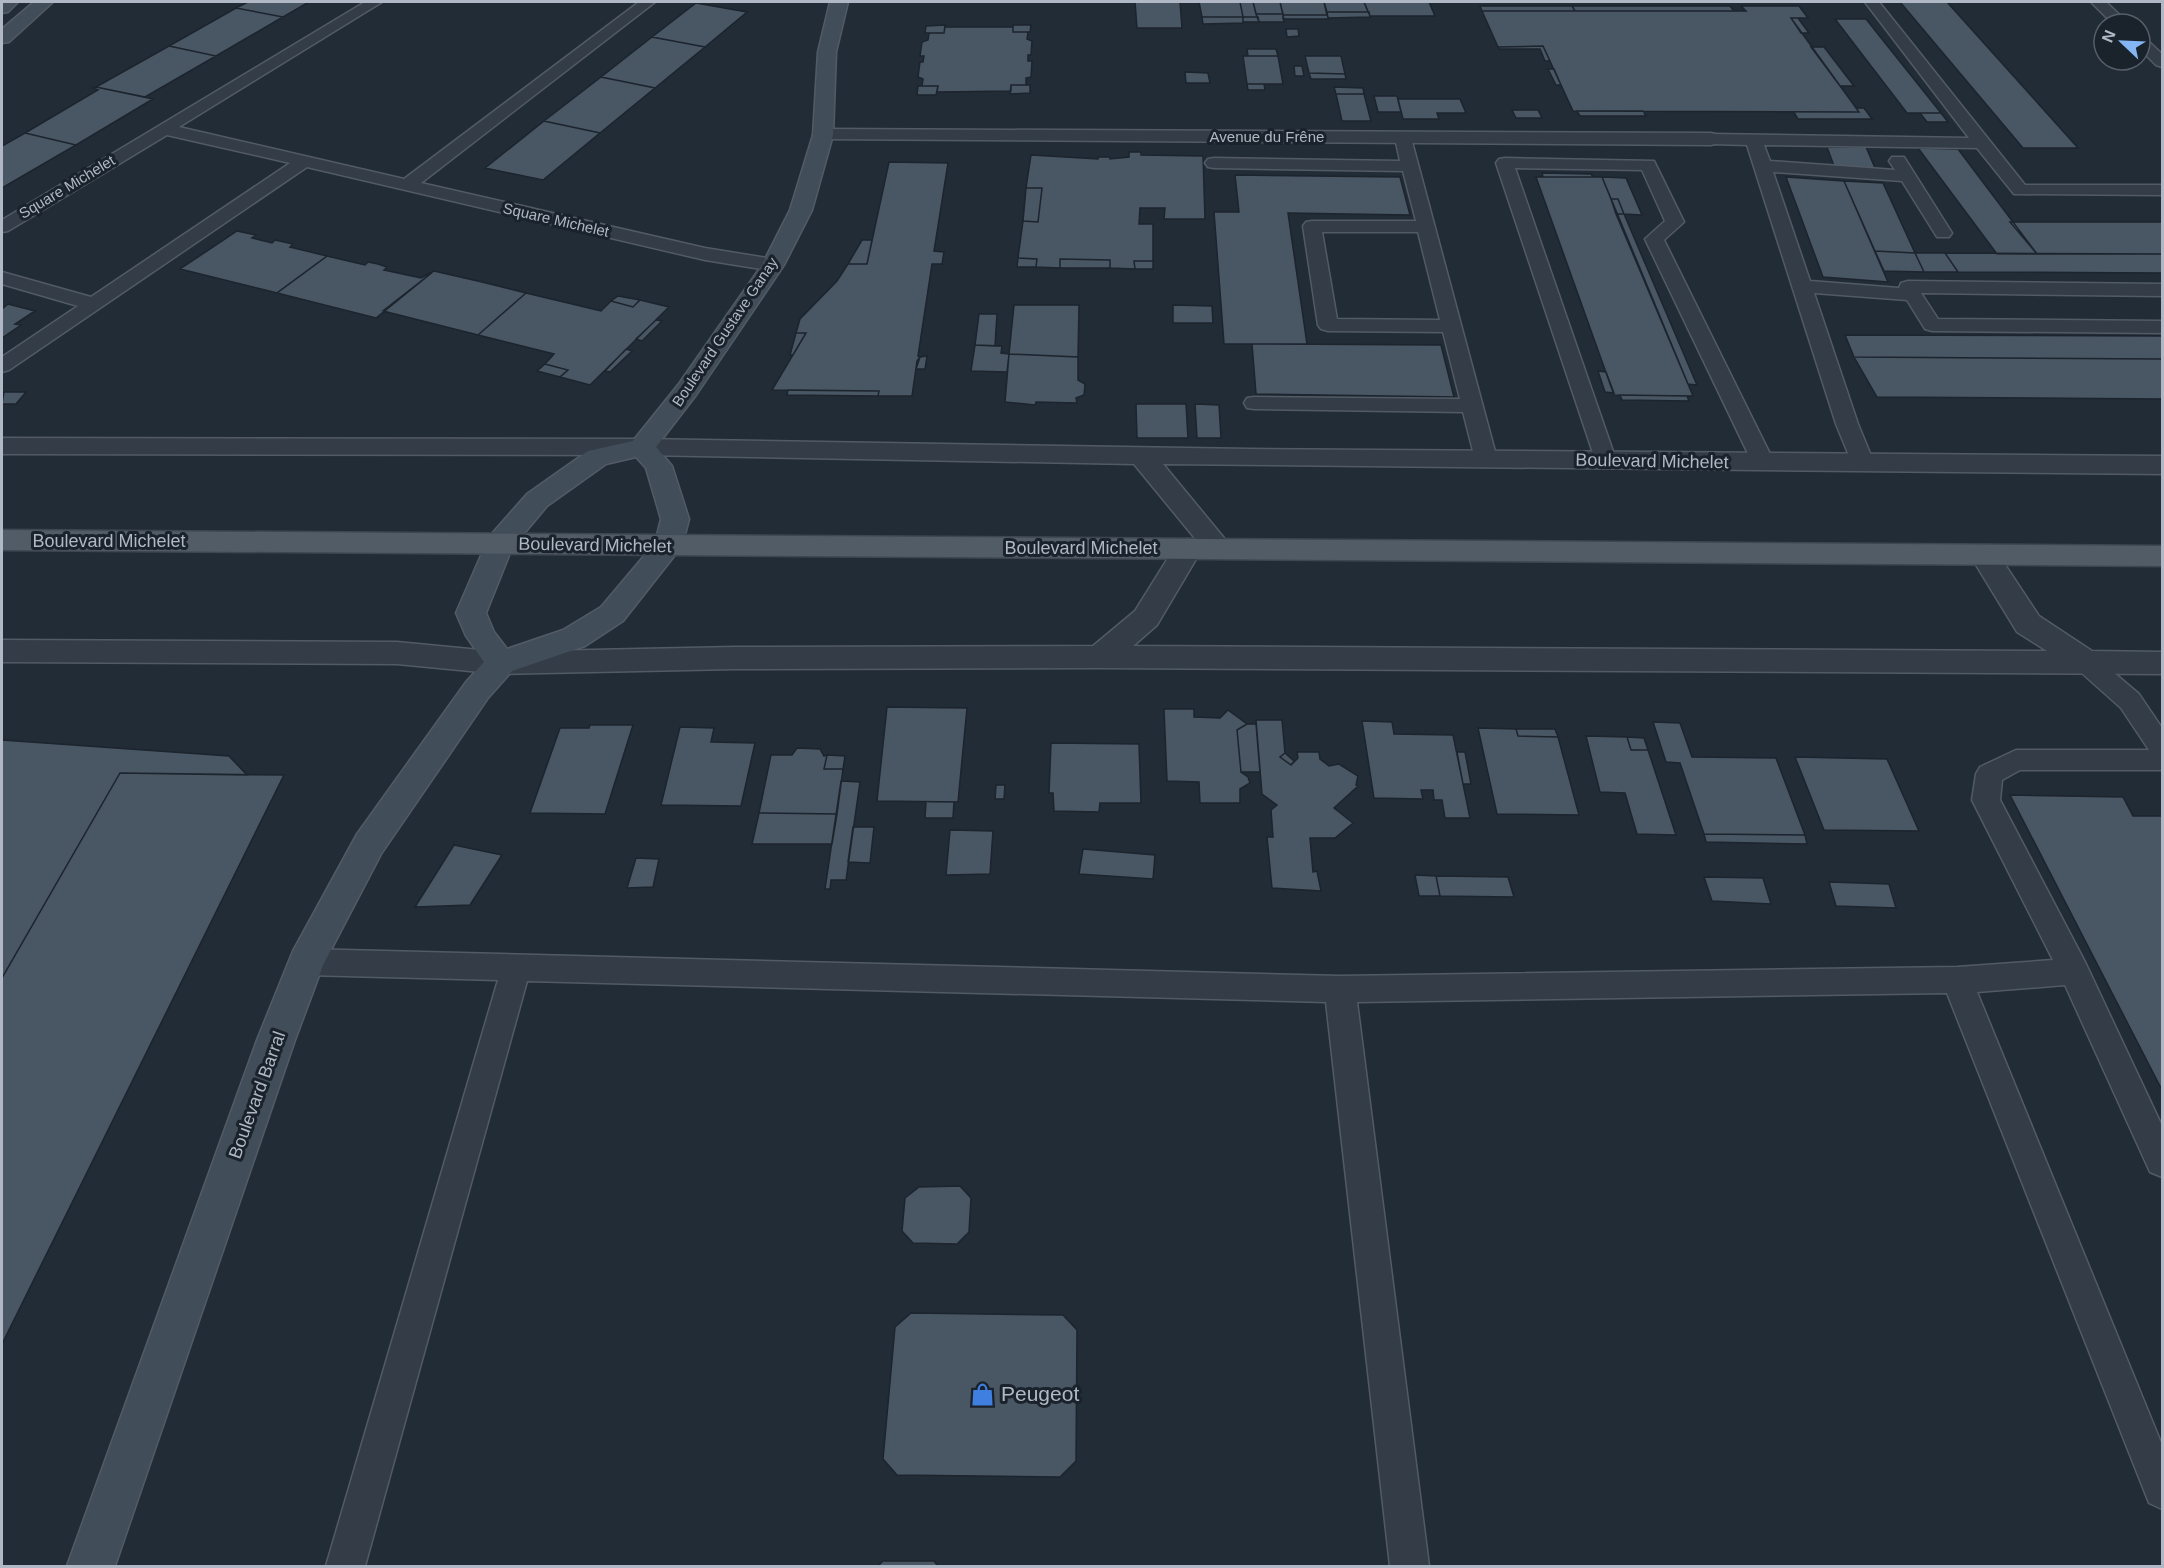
<svg xmlns="http://www.w3.org/2000/svg" width="2164" height="1568" font-family="Helvetica,sans-serif">
	<style>
		.building { fill: #495663; stroke: #1c242e; stroke-width: 1.5 }
		.lines { fill: none; stroke-linecap: round; stroke-linejoin: round }
		.lane-casing { stroke: #525b65; stroke-width: 3 }
		.street-casing { stroke: #525b65; stroke-width: 3 }
		.secondary-casing { stroke: #525b65; stroke-width: 3 }
		.primary-casing { stroke: #3e4651; stroke-width: 3 }
		.lane { fill: #343d47; fill-rule: evenodd }
		.street { fill: #343d47; fill-rule: evenodd }
		.secondary { fill: #424d5a; fill-rule: evenodd }
		.primary { fill: #525c67; fill-rule: evenodd }
		.labels { text-anchor: middle; stroke-width: 6; stroke-linejoin: round; paint-order: stroke }
		.far-street-label { font-size: 15px; fill: #afb8c4; stroke: #1a222c }
		.street-label { font-size: 18px; fill: #afb8c4; stroke: #1a222c }
		.near-poi-label { font-size: 21px; fill: #afb8c4; stroke: #1a222c; text-anchor: start }
	</style>
	<rect width="100%" height="100%" fill="#212c37"/>
	<path class="building" d="M248 2H309L283 17 236 8Z
		M1135 2H1180L1182 28H1137Z
		M1199 2H1240L1243 17H1202Z
		M1240 2H1253L1257 17H1243Z
		M1253 2H1280L1283 14H1256Z
		M1280 2H1324L1327 15H1283Z
		M1324 2H1364L1368 12H1327Z
		M1364 2H1429L1435 16H1370Z
		M1900 2H1947L2078 148H2023Z
		M696 3 747 12 705 47 652 37Z
		M1480 6H1572L1575 11H1482Z
		M1572 6H1730L1734 11H1575Z
		M1741 6H1799L1808 18H1791L1859 112 1573 111 1543 46 1498 47 1482 11H1746Z
		M236 8 283 17 216 56 169 46Z
		M1327 12H1369L1370 17 1328 18Z
		M1256 14H1283L1284 22H1259Z
		M1283 15H1327L1329 19H1283Z
		M1202 17H1243V23L1203 24Z
		M1243 17H1258L1259 22H1243Z
		M1791 18H1798L1809 33H1801Z
		M1835 19H1866L1941 113H1907Z
		M945 25 944 33H925L926 26Z
		M1013 25H1031L1030 32H1013Z
		M945 27H1013V32H1028L1027 39 1032 41 1031 55H1028V61H1032L1031 77 1026 78V85H1011V91L937 92 938 86H922L923 79 918 77 920 62H923L924 56H920L922 42 928 40 929 33H944Z
		M1286 29H1298L1299 36 1287 37Z
		M652 37 705 47 655 88 601 77Z
		M169 46 216 56 145 97 96 87Z
		M1543 46 1550 61H1545L1540 49H1499L1498 47Z
		M1811 47H1824L1854 86H1840Z
		M1247 49H1276L1278 56H1248Z
		M1243 56H1278L1283 84H1247Z
		M1305 56H1341L1345 74 1309 73Z
		M1294 66H1302L1304 76H1295Z
		M1548 69H1554L1561 85H1556Z
		M1185 72 1208 73 1210 83H1186Z
		M1309 73 1345 74 1346 79H1311Z
		M601 77 655 88 600 133 544 121Z
		M1247 84H1264L1265 90H1248Z
		M1011 85H1030V93L1010 94Z
		M918 86H938L936 95H917Z
		M96 87 153 99 76 145 25 133 98 90 93 88Z
		M1334 87 1363 88 1364 94H1336Z
		M1336 94H1364L1371 121H1342Z
		M1374 96H1397L1401 112H1378Z
		M1398 99H1460L1466 113H1437L1439 119H1403Z
		M1856 108H1864L1872 119H1798L1794 112H1859Z
		M1512 110H1538L1542 118H1516Z
		M1577 111H1643L1646 116H1580Z
		M1920 113H1941L1948 122H1927Z
		M544 121 600 133 543 180 485 168Z
		M25 133 76 145 2 188V146Z
		M1827 147H1866L1875 168 1834 166Z
		M1918 148 1958 149 2037 254H1997Z
		M1129 152H1141V155L1203 156 1205 219H1164L1165 208H1140L1139 224H1153V261H1134L1135 269 1110 268V260L1060 259V268L1036 267 1037 259 1018 258 1023 221 1038 222 1042 188H1026L1031 155 1098 159V157H1110V159L1129 157Z
		M889 162 948 163 934 251 944 252 942 264H932L918 356 920 357 917 361 912 396H878L879 391 772 390 806 333H796L800 319 837 281 848 264H867Z
		M1542 173 1591 174 1593 177H1543Z
		M1235 175 1400 177 1410 215 1288 213 1307 344H1224L1214 212H1239Z
		M1536 177H1602L1693 396 1614 395Z
		M1602 177 1626 178 1642 215 1624 214 1618 199H1611Z
		M1786 177 1844 181 1888 282 1823 277Z
		M1844 181 1883 183 1915 253 1875 251Z
		M1026 188H1042L1038 222 1023 221Z
		M1611 199H1618L1624 214H1616Z
		M1616 214H1624L1697 385 1688 384Z
		M2010 222H2162V254H2037Z
		M237 231 256 235 252 238 272 243 275 240 293 244 290 247 327 256 277 293 180 269Z
		M862 240H872L867 264H848Z
		M1875 251 1915 253 1924 272 1884 271Z
		M1915 253H1945L1958 272H1924Z
		M1945 253 2162 254V273L1958 272Z
		M327 256 365 265 368 262 378 264 387 267 384 270 421 278 434 271 376 318 277 293Z
		M1018 258 1037 259 1036 267H1017Z
		M1060 259 1110 260V268H1060Z
		M1134 261H1153V269H1135Z
		M434 271 482 282 526 293 478 335 383 311Z
		M526 293 601 311 611 301 633 307 640 300 669 307 590 385 560 377 568 370 545 364 554 354 478 335Z
		M618 296 640 300 633 307 611 301Z
		M8 304 35 311 15 324 21 325 2 338V309Z
		M1014 305H1079L1078 357 1009 354Z
		M1173 305 1212 306 1213 323H1173Z
		M979 314H997L995 346 975 345Z
		M656 320 662 321 642 341 636 339Z
		M796 333H806L793 355H790Z
		M1845 335 2162 336V359L1854 357Z
		M1252 344 1441 345 1454 397 1256 394Z
		M975 345 1002 346 1001 353 1009 354 1007 372 971 371Z
		M626 349 632 351 610 372 605 371Z
		M1009 354 1078 357V380L1085 384 1084 395 1076 398 1077 403 1036 402 1035 405 1005 402Z
		M927 356 925 369H916L920 357Z
		M1854 357 2162 359V399L1877 397Z
		M545 364 568 370 560 377 537 371Z
		M1598 371 1606 372 1614 393 1605 392Z
		M788 390 879 391 878 396 787 395Z
		M4 392H26L16 404H2Z
		M1620 395 1687 396 1689 401 1622 400Z
		M1136 404H1186L1188 438H1137Z
		M1195 404 1219 405 1221 438H1197Z
		M887 707 967 708 958 802 877 801Z
		M1164 709H1194V717L1220 718 1228 710 1247 724 1237 730 1241 772 1248 777 1250 783 1240 789V803H1200L1199 782 1167 781Z
		M1256 720H1282L1285 753 1280 757 1291 765 1298 758 1297 752H1319L1320 759 1329 766 1339 764 1358 776 1356 785 1358 786 1334 808 1353 823 1335 838H1310L1313 872 1317 871 1321 891 1272 888 1267 837H1273L1271 810 1277 805 1262 794Z
		M1362 721 1392 722 1394 734 1453 735 1470 818H1445L1442 800H1434L1433 790H1421L1423 799 1374 798Z
		M1653 722 1680 723 1692 757 1776 758 1805 835 1704 834 1680 763 1666 762Z
		M1247 724H1256L1260 772H1241L1237 730Z
		M590 725H633L605 814 530 813 560 728H589Z
		M680 727 714 728 711 742 755 743 741 806 661 805Z
		M1478 728 1516 729 1518 736 1558 737 1579 815 1497 814Z
		M1516 729H1555L1558 737 1518 736Z
		M1586 736 1627 737 1631 750H1648L1676 835 1637 834 1625 793 1600 792Z
		M1627 737 1644 738 1648 750H1631Z
		M2 740 229 756 247 775 120 773 2 978Z
		M1051 743 1139 744 1141 803H1100L1099 812 1054 811 1053 793H1049Z
		M797 748 820 749 824 756 827 755 824 769H843L837 814 759 813 771 755H792Z
		M1457 752H1465L1471 784H1463Z
		M1285 753 1294 761 1291 765 1280 757Z
		M827 755 845 756 843 769H824Z
		M1795 757 1887 759 1919 831 1824 830Z
		M120 773 284 775 2 1344V978Z
		M841 781 860 782 846 880H831L830 889H825Z
		M996 785H1005L1004 799H995Z
		M2010 795 2123 797 2133 816H2162V1090Z
		M926 802H954L953 818H925Z
		M759 813 837 814 832 844H752Z
		M853 827H874L870 863 848 862Z
		M950 830 993 831 990 874 946 875Z
		M1704 834 1805 835 1807 844 1706 842Z
		M454 845 502 855 470 905 415 907Z
		M1083 849 1155 855 1153 879 1079 874Z
		M636 858 659 859 653 887 627 888Z
		M1415 875 1436 876 1440 896H1419Z
		M1436 876 1508 877 1514 897 1440 896Z
		M1704 877 1763 878 1771 904 1712 901Z
		M1829 882 1889 884 1896 908 1836 906Z
		M960 1186 971 1198 969 1232 957 1244 913 1243 902 1231 905 1198 919 1187Z
		M911 1313 1063 1315 1077 1330 1076 1461 1060 1477 897 1475 883 1459 895 1327Z
		M883 1561H934L938 1566H878Z"/>
	<g class="lines">
		<defs>
			<path id="lane" d="M365 2H382L179 127 404 179 639 2H655L421 183 705 248 773 259 780 261 782 265 780 269 773 271 705 260 307 167 9 370 2 372V357L78 306 2 284V272L91 297 290 163 167 135 8 231 2 232V220Z
				M1865 2H1879L2025 185H2162V195L2014 194 1977 148 1764 145 1770 161 1895 170 1889 161 1892 157H1904L1952 233 1949 237H1937L1902 181 1773 172 1810 281 1899 288 1901 283 1908 281 2162 284V296L1921 293 1938 319 2162 321V333L1932 331 1925 329 1907 300 1814 293 1858 424 1874 463 1871 468 1863 470 1855 468 1852 463 1836 424 1747 145 1711 144 1703 139 1711 134 1969 138Z
				M2091 2H2106L2129 24H2113Z
				M2140 36 2145 38 2162 54V67L2156 65 2140 49Z
				M1403 133 1411 138 1497 459 1494 464 1486 466 1478 464 1475 459 1463 412 1254 409 1247 408 1244 403 1247 398 1254 397 1460 399 1443 332 1328 331 1321 329 1318 325 1303 226 1306 222 1312 221H1416L1403 171 1214 168 1208 167 1205 163 1208 159 1214 158 1400 161 1395 138ZM1322 232H1418L1440 320 1337 319Z
				M1505 158 1654 161 1684 222 1664 240 1774 462 1771 467 1763 469 1755 467 1752 462 1645 239 1665 221 1642 170 1515 168 1616 460 1613 465 1605 467 1597 465 1496 163 1499 159Z
				M2084 652 2093 655 2139 694 2162 728V770H2020L2002 780 2000 800 2085 962 2162 1126V1177L2150 1172 2065 985 1977 992 2162 1445V1509L2149 1503 1947 993 1357 1002 1429 1566H1390L1326 1002 527 981 365 1566H326L498 980 306 975 295 971 291 962 295 953 306 949 1340 976 1957 967 2053 960 1972 800 1976 774 1980 767 2016 750H2149L2121 708 2075 667 2071 661 2075 655Z"/>
			<path id="street" d="M823 129 1711 133 1718 135 1721 139 1718 143 1711 145 816 139 813 135 816 131Z
				M2 438 642 439 1249 449 2162 456V474L1163 464 1233 549 1229 556C1213 560 1209 555 1199 544L1202 549 1157 625 1133 646 2047 651 2017 632 1970 555 1974 548 1984 545 1994 548 2039 616 2092 651 2162 652V674L1100 668 735 669 501 674 397 664 2 662V640L397 642 501 652 735 647 1093 646 1135 611 1178 542 1188 539 1198 542 1134 464 642 455 2 454Z"/>
			<path id="secondary" d="M2 2H18L8 12 2 13Z
				M34 2H53L9 42 2 43V29Z
				M830 2H848L836 52 833 135 812 210 784 265 696 395 656 447 672 466 689 519 682 546 623 621 585 646 512 671 488 698 381 854 323 965 295 1040 115 1566H67L257 1040 293 951 357 834 466 682 484 662 466 636 456 613 489 537 527 494 588 451 633 441 678 385 762 265 790 210 813 135 818 52ZM636 457 646 468 661 519 655 543 601 607 563 630 507 649 494 632 486 613 512 548 547 506 606 464Z"/>
			<path id="primary" d="M2 530 2162 546V566L2 550Z"/>
		</defs>
		<use href="#lane" class="lane-casing"/>
		<use href="#street" class="street-casing"/>
		<use href="#secondary" class="secondary-casing"/>
		<use href="#primary" class="primary-casing"/>
		<use href="#lane" class="lane"/>
		<use href="#street" class="street"/>
		<use href="#secondary" class="secondary"/>
		<use href="#primary" class="primary"/>
	</g>
	<defs>
		<symbol id="shop-bare" viewBox="-9 -9 18 18"><path d="M-5-2.5h2.3a2.7 3.5 0 0 1 5.4 0H5L5.5 6h-11ZM-1.5-2.5h3a1.5 2.3 0 0 0-3 0Z" fill="#3f7fe0" stroke="#1a222c" stroke-width="2.5" paint-order="stroke"/></symbol>
	</defs>
	<g fill-rule="evenodd">
		<use href="#shop-bare" x="966" y="1378" width="33" height="33"/>
	</g>
	<g class="labels">
		<g class="far-street-label">
			<text x="1267" y="142">Avenue du Frêne</text>
			<text transform="translate(67 187) rotate(-31)" y="5">Square Michelet</text>
			<text transform="translate(556 220) rotate(13)" y="5">Square Michelet</text>
			<text transform="translate(725 332) rotate(-56)" y="5">Boulevard Gustave Ganay</text>
		</g>
		<g class="street-label">
			<text transform="translate(1652 461) rotate(1)" y="6">Boulevard Michelet</text>
			<text x="109" y="547">Boulevard Michelet</text>
			<text transform="translate(595 545) rotate(1)" y="6">Boulevard Michelet</text>
			<text x="1081" y="554">Boulevard Michelet</text>
			<text transform="translate(257 1095) rotate(-70)" y="6">Boulevard Barral</text>
		</g>
		<g class="near-poi-label">
			<text x="1001" y="1401">Peugeot</text>
		</g>
	</g>
	<rect width="2164" height="1568" fill="none" stroke="#afb8c4" stroke-width="6"/>
	<g transform="translate(2122 42) rotate(293)"><circle r="28" fill="#1a222c" stroke="#565e69" stroke-width="1.5"/>
	<path d="M0-4.5L10 22L0 15L-10 22Z" fill="#84b6f4"/>
	<text y="-9" font-size="16" font-weight="bold" text-anchor="middle" fill="#afb8c4">N</text>
	</g>
</svg>
